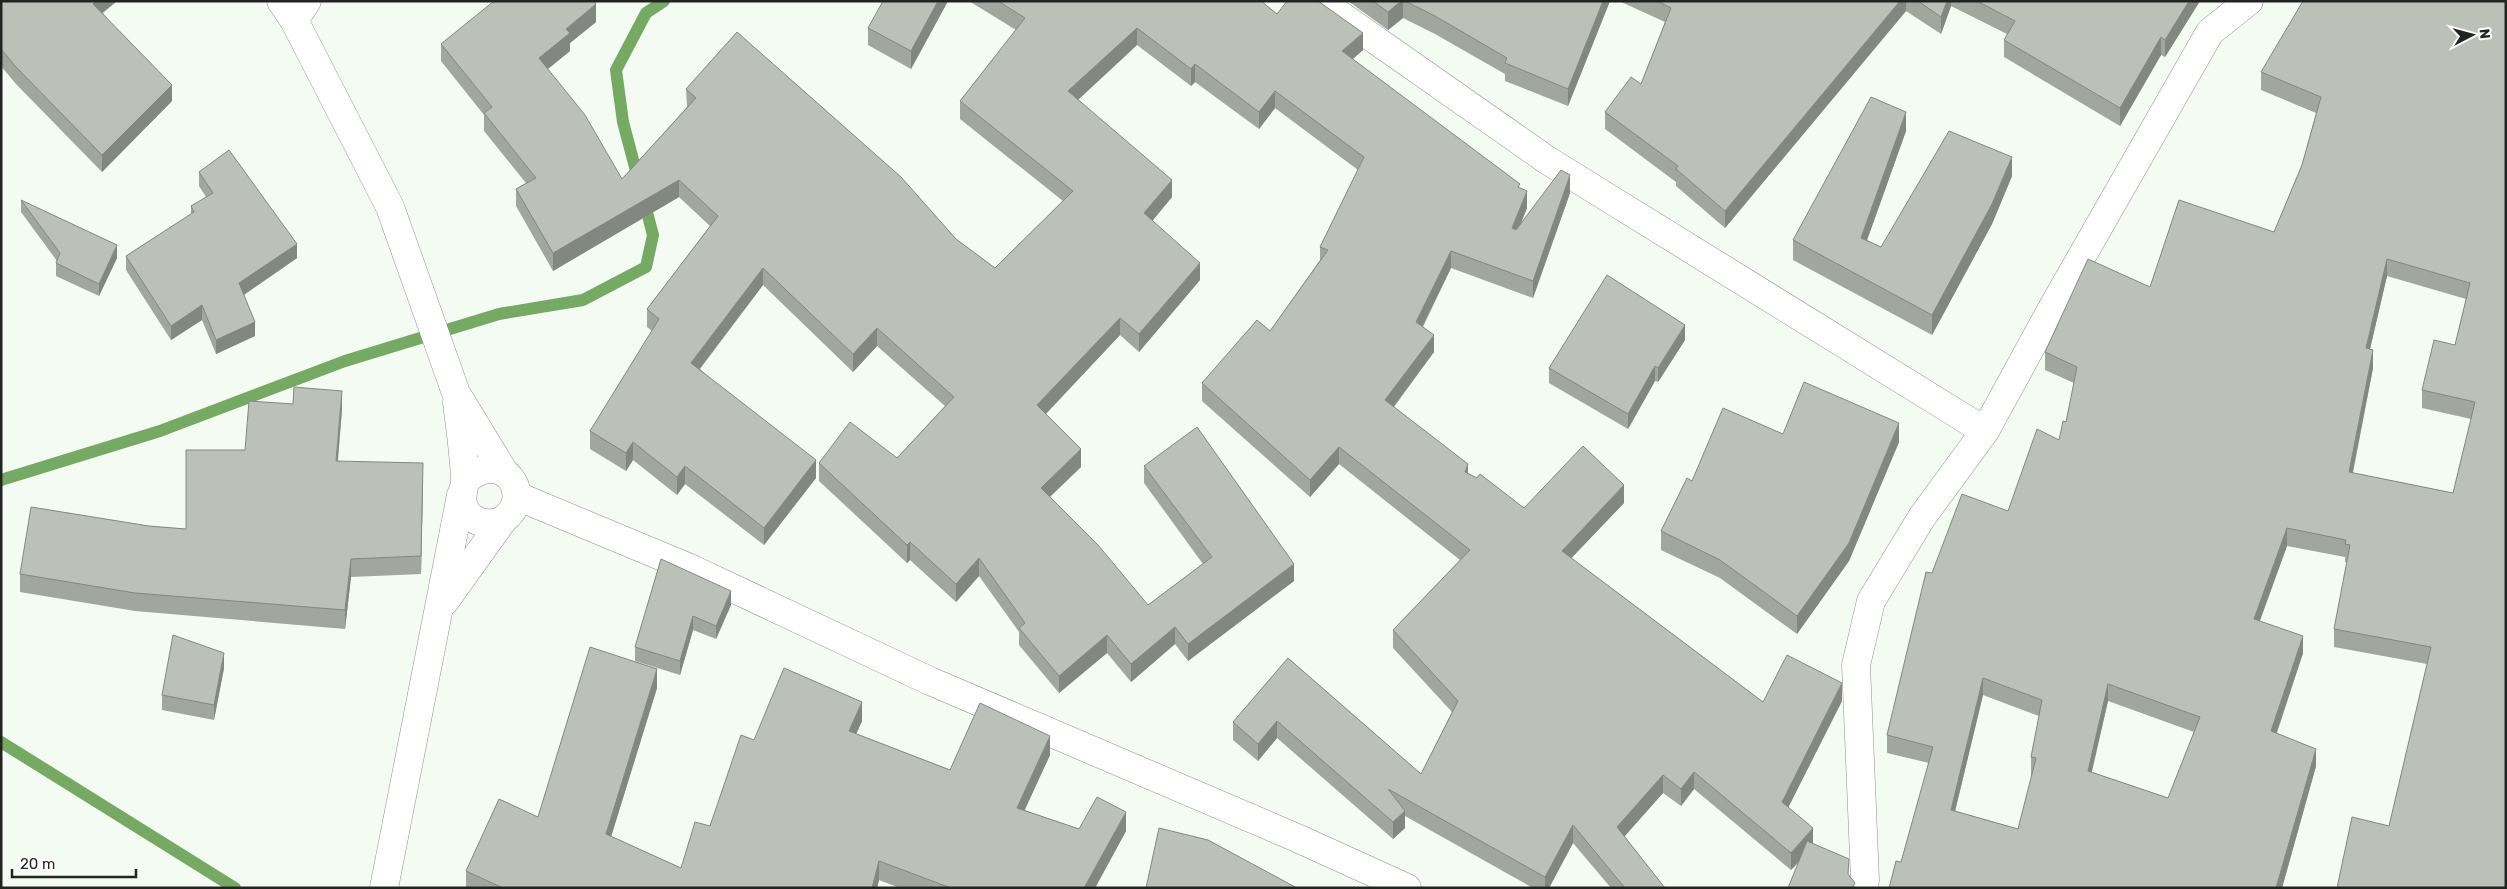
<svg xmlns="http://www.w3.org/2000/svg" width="2507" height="889" viewBox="0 0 2507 889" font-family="Rubik,sans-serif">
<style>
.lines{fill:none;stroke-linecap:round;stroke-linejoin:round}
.stream{stroke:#76a963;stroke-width:12}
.street-casing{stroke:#8b9189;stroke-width:29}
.primary-casing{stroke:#8b9189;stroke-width:29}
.street{stroke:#fff;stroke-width:28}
.primary{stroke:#fff;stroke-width:28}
.wall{fill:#a1a69f;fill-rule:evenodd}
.shaded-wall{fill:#838782}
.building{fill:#bbc1b9;stroke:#838782;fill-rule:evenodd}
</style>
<rect width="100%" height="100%" fill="#f4fbf2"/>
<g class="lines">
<g class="stream">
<path d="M 1,480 L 160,431 L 345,361 L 499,314 L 583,300 L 646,267 L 653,235 L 623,122 L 616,70 L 646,13 L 664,1"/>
<path d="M 1,742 L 235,888"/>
</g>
<g class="street-casing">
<g id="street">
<path d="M 1320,1 L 1547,160 L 1985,431"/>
<path d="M 294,20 L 307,1"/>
<path d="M 517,496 L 692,569 L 930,681 L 1297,838 L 1407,888"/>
<path d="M 1863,888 L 1865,880 L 1856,665 L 1871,601 L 1922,517 L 1985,431 L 2054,305 L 2210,32 L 2249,1"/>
</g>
</g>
<g class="primary-casing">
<g id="primary">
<path d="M 281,1 L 294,20 L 390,207 L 456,393 L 504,472"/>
<path d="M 457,402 C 460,428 464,453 465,479 C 465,490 459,497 465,509 C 471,522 491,528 504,519 C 535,496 503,446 465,481"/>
<path d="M 445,601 L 503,520"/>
<path d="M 384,888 L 461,495"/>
</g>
</g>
<use href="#street" class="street"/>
<use href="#primary" class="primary"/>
</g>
<g class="wall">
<path d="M 1,1 L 117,1 L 103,13 L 172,101 L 102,172 L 16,84 L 1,66 Z"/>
<path d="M 948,1 L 911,69 L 868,45 L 868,28 Z"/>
<path d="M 969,1 L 1261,1 L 1277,14 L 1363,50 L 1353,59 L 1520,188 L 1527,208 L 1521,223 L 1570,193 L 1533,298 L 1451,268 L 1423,327 L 1434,352 L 1394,407 L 1468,473 L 1524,508 L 1624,503 L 1571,558 L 1763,702 L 1842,701 L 1788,807 L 1813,844 L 1849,876 L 1855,888 L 1798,863 L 1791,870 L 1694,789 L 1681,806 L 1663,793 L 1624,836 L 1665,888 L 1611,888 L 1573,843 L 1549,888 L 1533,888 L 1405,816 L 1405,828 L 1393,839 L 1277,738 L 1258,761 L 1233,740 L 1233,722 L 1288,658 L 1421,774 L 1452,712 L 1393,648 L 1393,630 L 1460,560 L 1339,464 L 1310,497 L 1202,401 L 1202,383 L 1270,331 L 1320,260 L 1320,247 L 1358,170 L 1275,108 L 1259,129 L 1195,82 L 1191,86 L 1137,45 L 1078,100 L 1172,197 L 1152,221 L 1200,280 L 1139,352 L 1120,335 L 1046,414 L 1081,467 L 1050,497 L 1148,605 L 1203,564 L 1144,483 L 1144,466 L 1294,581 L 1188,661 L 1175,644 L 1131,682 L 1107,653 L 1059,693 L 1019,645 L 1019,632 L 979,576 L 956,602 L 910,560 L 907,563 L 819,481 L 819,463 L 897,458 L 945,406 L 877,346 L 853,372 L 763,285 L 700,369 L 816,478 L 764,545 L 685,484 L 677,495 L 633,460 L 626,471 L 590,449 L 590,431 L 652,331 L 647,327 L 647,309 L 710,226 L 679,197 L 553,271 L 516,206 L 516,189 L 526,183 L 484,131 L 484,115 L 441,61 L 441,44 L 596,22 L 570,43 L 570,51 L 548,69 L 622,179 L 687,107 L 686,89 L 956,239 L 995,268 L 1063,201 L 960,119 L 960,101 L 1016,30 Z"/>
<path d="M 1348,1 L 1610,1 L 1568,106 L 1505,81 L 1505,74 L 1435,34 L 1403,18 L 1388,30 Z"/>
<path d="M 1619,1 L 2200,1 L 2165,57 L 2161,55 L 2120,126 L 2004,57 L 2004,40 L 2007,34 L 1951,6 L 1941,34 L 1906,11 L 1725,228 L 1676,186 L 1676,182 L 1605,129 L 1605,112 L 1641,84 L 1665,22 Z"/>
<path d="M 2506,1 L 2506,888 L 2389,826 L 2427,664 L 2334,647 L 2334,629 L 2347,562 L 2345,562 L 2345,557 L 2287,546 L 2260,621 L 2303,653 L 2277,733 L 2316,766 L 2282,888 L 1889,888 L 1901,862 L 1929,763 L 1887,753 L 1887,735 L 1932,573 L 2008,511 L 2059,440 L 2066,422 L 2074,383 L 2045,370 L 2045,352 L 2150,287 L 2274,232 L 2302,165 L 2316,113 L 2261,90 L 2261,72 ZM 2387,276 L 2466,299 L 2455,345 L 2422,390 L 2422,408 L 2471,419 L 2453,493 L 2353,473 L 2373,368 L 2370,349 ZM 1983,695 L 2039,716 L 2031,757 L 2031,775 L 2032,775 L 2018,829 L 1955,811 ZM 2108,701 L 2194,732 L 2168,798 L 2091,772 Z"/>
<path d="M 1906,131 L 1867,240 L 1881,247 L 2012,176 L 1992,224 L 1932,335 L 1793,260 L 1793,240 Z"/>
<path d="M 199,172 L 297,258 L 244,295 L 255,336 L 216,354 L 202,320 L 171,340 L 126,270 L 126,256 L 191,214 L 191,206 L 206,197 L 199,186 Z"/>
<path d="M 21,200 L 117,258 L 99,296 L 56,276 L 56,263 L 57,261 L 21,212 Z"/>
<path d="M 1685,340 L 1658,382 L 1655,381 L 1628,429 L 1549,383 L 1549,368 Z"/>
<path d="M 293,404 L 342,409 L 338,461 L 423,481 L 421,574 L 351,577 L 345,629 L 135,611 L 20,592 L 20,574 L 149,526 L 186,529 L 245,450 Z"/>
<path d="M 1783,434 L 1899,442 L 1849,561 L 1797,634 L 1720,578 L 1661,550 L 1661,531 L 1692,481 Z"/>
<path d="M 661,559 L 731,605 L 716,639 L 693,630 L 680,675 L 635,661 L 635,647 Z"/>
<path d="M 224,668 L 214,720 L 162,710 L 162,695 Z"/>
<path d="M 657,688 L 611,837 L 681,868 L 710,826 L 754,740 L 862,721 L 856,734 L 950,770 L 1050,755 L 1024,810 L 1079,829 L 1126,831 L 1095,888 L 900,888 L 879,880 L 877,888 L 466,888 L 466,871 L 538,817 Z"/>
</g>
<g class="shaded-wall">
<path d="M 96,1 L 117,1 L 93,20 L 93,4 Z"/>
<path d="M 938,1 L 948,1 L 911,69 L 911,51 Z"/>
<path d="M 1401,1 L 1403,1 L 1403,18 L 1388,30 L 1388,12 Z"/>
<path d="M 1603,1 L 1610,1 L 1568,106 L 1568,89 Z"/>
<path d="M 1900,1 L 1906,1 L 1906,11 L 1725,228 L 1725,211 Z"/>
<path d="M 1947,1 L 1951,1 L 1951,6 L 1941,34 L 1941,17 Z"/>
<path d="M 2189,1 L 2200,1 L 2165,57 L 2165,40 Z"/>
<path d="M 596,4 L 596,22 L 570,43 L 570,51 L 539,76 L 539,58 L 566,29 Z"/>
<path d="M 1137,28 L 1137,45 L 1068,109 L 1068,91 Z"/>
<path d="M 1363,33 L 1363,50 L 1342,68 L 1342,51 Z"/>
<path d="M 2161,37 L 2161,55 L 2120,126 L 2120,108 Z"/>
<path d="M 1195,64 L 1195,82 L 1191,86 L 1191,69 Z"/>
<path d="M 172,85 L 172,101 L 102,172 L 102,155 Z"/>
<path d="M 1275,91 L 1275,108 L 1259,129 L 1259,112 Z"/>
<path d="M 1906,112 L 1906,131 L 1861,257 L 1861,238 Z"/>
<path d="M 2012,157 L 2012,176 L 1992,224 L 1932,335 L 1932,315 Z"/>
<path d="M 1570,175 L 1570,193 L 1533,298 L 1533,281 Z"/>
<path d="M 679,180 L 679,197 L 553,271 L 553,253 Z"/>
<path d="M 1172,180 L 1172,197 L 1144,231 L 1144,213 Z"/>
<path d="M 1527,191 L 1527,208 L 1512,245 L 1512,228 Z"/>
<path d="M 297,244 L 297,258 L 239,298 L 239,283 Z"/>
<path d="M 117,245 L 117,258 L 99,296 L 99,284 Z"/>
<path d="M 1451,251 L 1451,268 L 1416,339 L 1416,322 Z"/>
<path d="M 2387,259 L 2387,276 L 2366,366 L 2366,348 Z"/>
<path d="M 1200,263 L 1200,280 L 1139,352 L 1139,334 Z"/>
<path d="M 763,268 L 763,285 L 691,380 L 691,363 Z"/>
<path d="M 202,305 L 202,320 L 171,340 L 171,326 Z"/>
<path d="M 1120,318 L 1120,335 L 1037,423 L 1037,405 Z"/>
<path d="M 255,322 L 255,336 L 216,354 L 216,340 Z"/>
<path d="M 1685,325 L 1685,340 L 1658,382 L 1658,368 Z"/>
<path d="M 877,328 L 877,346 L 853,372 L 853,354 Z"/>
<path d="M 1434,335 L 1434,352 L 1385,418 L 1385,400 Z"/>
<path d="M 2373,350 L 2373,368 L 2349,490 L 2349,472 Z"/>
<path d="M 1655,366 L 1655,381 L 1628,429 L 1628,414 Z"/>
<path d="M 342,391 L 342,409 L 336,479 L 336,461 Z"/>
<path d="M 1899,423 L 1899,442 L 1849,561 L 1797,634 L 1797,616 Z"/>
<path d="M 633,442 L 633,460 L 626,471 L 626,453 Z"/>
<path d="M 1339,447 L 1339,464 L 1310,497 L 1310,480 Z"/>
<path d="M 1081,449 L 1081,467 L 1041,505 L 1041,488 Z"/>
<path d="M 816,460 L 816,478 L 764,545 L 764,528 Z"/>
<path d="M 423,463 L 423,481 L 421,574 L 421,556 Z"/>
<path d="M 1468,464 L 1468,482 L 1465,472 Z"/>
<path d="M 685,466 L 685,484 L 677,495 L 677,477 Z"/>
<path d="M 1624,485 L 1624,503 L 1562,568 L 1562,551 Z"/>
<path d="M 2287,528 L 2287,546 L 2254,636 L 2254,619 Z"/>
<path d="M 910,542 L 910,560 L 907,563 L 907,545 Z"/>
<path d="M 979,558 L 979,576 L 956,602 L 956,584 Z"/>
<path d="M 351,559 L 351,577 L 345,629 L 345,610 Z"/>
<path d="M 1294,564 L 1294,581 L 1188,661 L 1188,644 Z"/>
<path d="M 731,591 L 731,605 L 716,639 L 716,626 Z"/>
<path d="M 693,616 L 693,630 L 680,675 L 680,661 Z"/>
<path d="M 1175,627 L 1175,644 L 1131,682 L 1131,664 Z"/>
<path d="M 1107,635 L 1107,653 L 1059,693 L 1059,676 Z"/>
<path d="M 2303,636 L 2303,653 L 2271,749 L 2271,731 Z"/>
<path d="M 224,653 L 224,668 L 214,720 L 214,705 Z"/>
<path d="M 657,669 L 657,688 L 606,853 L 606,834 Z"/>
<path d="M 1983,678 L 1983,695 L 1951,828 L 1951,810 Z"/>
<path d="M 1842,683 L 1842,701 L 1782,820 L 1782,802 Z"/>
<path d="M 2108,684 L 2108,701 L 2088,789 L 2088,771 Z"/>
<path d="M 862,702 L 862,721 L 849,750 L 849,731 Z"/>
<path d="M 1277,721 L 1277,738 L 1258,761 L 1258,744 Z"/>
<path d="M 1050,736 L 1050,755 L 1017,827 L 1017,808 Z"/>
<path d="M 2316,749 L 2316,766 L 2282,888 L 2276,888 Z"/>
<path d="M 1694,772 L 1694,789 L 1681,806 L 1681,789 Z"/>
<path d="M 1663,775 L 1663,793 L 1617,845 L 1617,827 Z"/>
<path d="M 1405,811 L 1405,828 L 1393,839 L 1393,822 Z"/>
<path d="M 1126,812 L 1126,831 L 1095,888 L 1084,888 Z"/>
<path d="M 1573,825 L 1573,843 L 1549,888 L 1545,888 L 1545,877 Z"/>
<path d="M 1813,828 L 1813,846 L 1791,870 L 1791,853 Z"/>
<path d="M 879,861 L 879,880 L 877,888 L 872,888 Z"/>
</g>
<g class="building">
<path d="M 1,1 L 96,1 L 93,4 L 172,85 L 102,155 L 16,67 L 1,49 Z"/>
<path d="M 494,1 L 594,1 L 596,4 L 566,29 L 570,33 L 539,58 L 585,115 L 622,179 L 696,98 L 686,89 L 737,32 L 901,177 L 956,239 L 995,268 L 1073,191 L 960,101 L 1025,18 L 998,1 L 1261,1 L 1277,14 L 1287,1 L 1318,1 L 1363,33 L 1342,51 L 1520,184 L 1518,187 L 1527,191 L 1512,228 L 1516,230 L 1561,170 L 1570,175 L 1533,281 L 1451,251 L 1416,322 L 1434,335 L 1385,400 L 1468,464 L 1465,472 L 1477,478 L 1480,474 L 1524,508 L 1583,446 L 1624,485 L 1562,551 L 1763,702 L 1787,655 L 1842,683 L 1782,802 L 1813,828 L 1791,853 L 1694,772 L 1681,789 L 1663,775 L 1617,827 L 1665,888 L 1625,888 L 1573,825 L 1545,877 L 1388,789 L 1405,811 L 1393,822 L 1277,721 L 1258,744 L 1233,722 L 1288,658 L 1421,774 L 1458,701 L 1393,630 L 1470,550 L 1339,447 L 1310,480 L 1202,383 L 1257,320 L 1270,331 L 1328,250 L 1320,247 L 1364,157 L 1275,91 L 1259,112 L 1195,64 L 1191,69 L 1137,28 L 1068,91 L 1172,180 L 1144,213 L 1200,263 L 1139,334 L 1120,318 L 1037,405 L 1081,449 L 1041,488 L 1098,545 L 1148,605 L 1212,557 L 1144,466 L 1197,427 L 1294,564 L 1188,644 L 1175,627 L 1131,664 L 1107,635 L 1059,676 L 1019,628 L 1025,623 L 979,558 L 956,584 L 910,542 L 907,545 L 819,463 L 850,422 L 897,458 L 954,397 L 877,328 L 853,354 L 763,268 L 691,363 L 816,460 L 764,528 L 685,466 L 677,477 L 633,442 L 626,453 L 590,431 L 659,319 L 647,309 L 718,216 L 679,180 L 553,253 L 516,189 L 536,178 L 484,113 L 492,107 L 441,44 Z"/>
<path d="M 883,1 L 938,1 L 911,51 L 868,28 Z"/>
<path d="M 1373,1 L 1401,1 L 1388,12 Z"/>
<path d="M 1405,1 L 1603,1 L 1568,89 L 1505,63 L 1507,58 L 1435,16 Z"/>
<path d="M 1657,1 L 1900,1 L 1725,211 L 1676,169 L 1678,166 L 1605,112 L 1631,77 L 1641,84 L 1671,8 Z"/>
<path d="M 1918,1 L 1947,1 L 1941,17 Z"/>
<path d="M 1977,1 L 2189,1 L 2165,40 L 2161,37 L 2120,108 L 2004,40 L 2015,21 Z"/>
<path d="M 2303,1 L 2506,1 L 2506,888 L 2337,888 L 2352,817 L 2389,826 L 2431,647 L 2334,629 L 2350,545 L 2345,544 L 2346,540 L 2287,528 L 2254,619 L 2303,636 L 2271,731 L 2316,749 L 2276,888 L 1889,888 L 1896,861 L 1901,862 L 1933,747 L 1887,735 L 1926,572 L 1932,573 L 1962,494 L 2008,511 L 2037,429 L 2059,440 L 2063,421 L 2066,422 L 2077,367 L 2045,352 L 2088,259 L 2150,287 L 2179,200 L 2274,232 L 2302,165 L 2321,97 L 2261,72 ZM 2387,259 L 2470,283 L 2455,345 L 2434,340 L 2422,390 L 2475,402 L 2453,493 L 2349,472 L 2373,350 L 2366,348 ZM 1983,678 L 2042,700 L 2031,757 L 2036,758 L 2018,829 L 1951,810 ZM 2108,684 L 2200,717 L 2168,798 L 2088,771 Z"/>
<path d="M 1871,97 L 1906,112 L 1861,238 L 1881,247 L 1949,131 L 2012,157 L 1992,204 L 1932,315 L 1793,240 Z"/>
<path d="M 229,150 L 297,244 L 239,283 L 255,322 L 216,340 L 202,305 L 171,326 L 126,256 L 194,212 L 191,206 L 213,193 L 199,172 Z"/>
<path d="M 21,200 L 117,245 L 99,284 L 56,263 L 60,253 Z"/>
<path d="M 1607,275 L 1685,325 L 1658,368 L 1655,366 L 1628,414 L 1549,368 Z"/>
<path d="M 1804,382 L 1899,423 L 1849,543 L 1797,616 L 1720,560 L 1661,531 L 1687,478 L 1692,481 L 1723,408 L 1783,434 Z"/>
<path d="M 294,387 L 342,391 L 336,461 L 423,463 L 421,556 L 351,559 L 345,610 L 135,593 L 20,574 L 31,507 L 149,526 L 186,529 L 186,450 L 245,450 L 249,401 L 293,404 Z"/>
<path d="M 661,559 L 731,591 L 716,626 L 693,616 L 680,661 L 635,647 Z"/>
<path d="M 173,635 L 224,653 L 214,705 L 162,695 Z"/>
<path d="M 590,647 L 657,669 L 606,834 L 681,868 L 695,822 L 710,826 L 741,735 L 754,740 L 784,668 L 862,702 L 849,731 L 950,770 L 980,703 L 1050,736 L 1017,808 L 1079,829 L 1097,797 L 1126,812 L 1084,888 L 951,888 L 879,861 L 872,888 L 503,888 L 466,871 L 499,799 L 538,817 Z"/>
<path d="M 1159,828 L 1208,840 L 1297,888 L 1146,888 Z"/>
<path d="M 1807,841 L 1849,859 L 1848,874 L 1855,883 L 1852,888 L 1788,888 Z"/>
</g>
<rect width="2507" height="889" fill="none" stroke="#222421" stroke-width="5"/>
<g transform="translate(2472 35) rotate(84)" stroke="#ffffff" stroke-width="4" paint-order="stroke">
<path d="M0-4L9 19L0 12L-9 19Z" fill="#222421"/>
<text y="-8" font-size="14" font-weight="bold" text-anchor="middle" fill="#222421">N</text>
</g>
<path d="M12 869v8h124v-8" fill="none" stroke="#222421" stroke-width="2.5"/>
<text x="20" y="869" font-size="15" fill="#222421" stroke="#ffffff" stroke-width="4" paint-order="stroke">20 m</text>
</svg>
